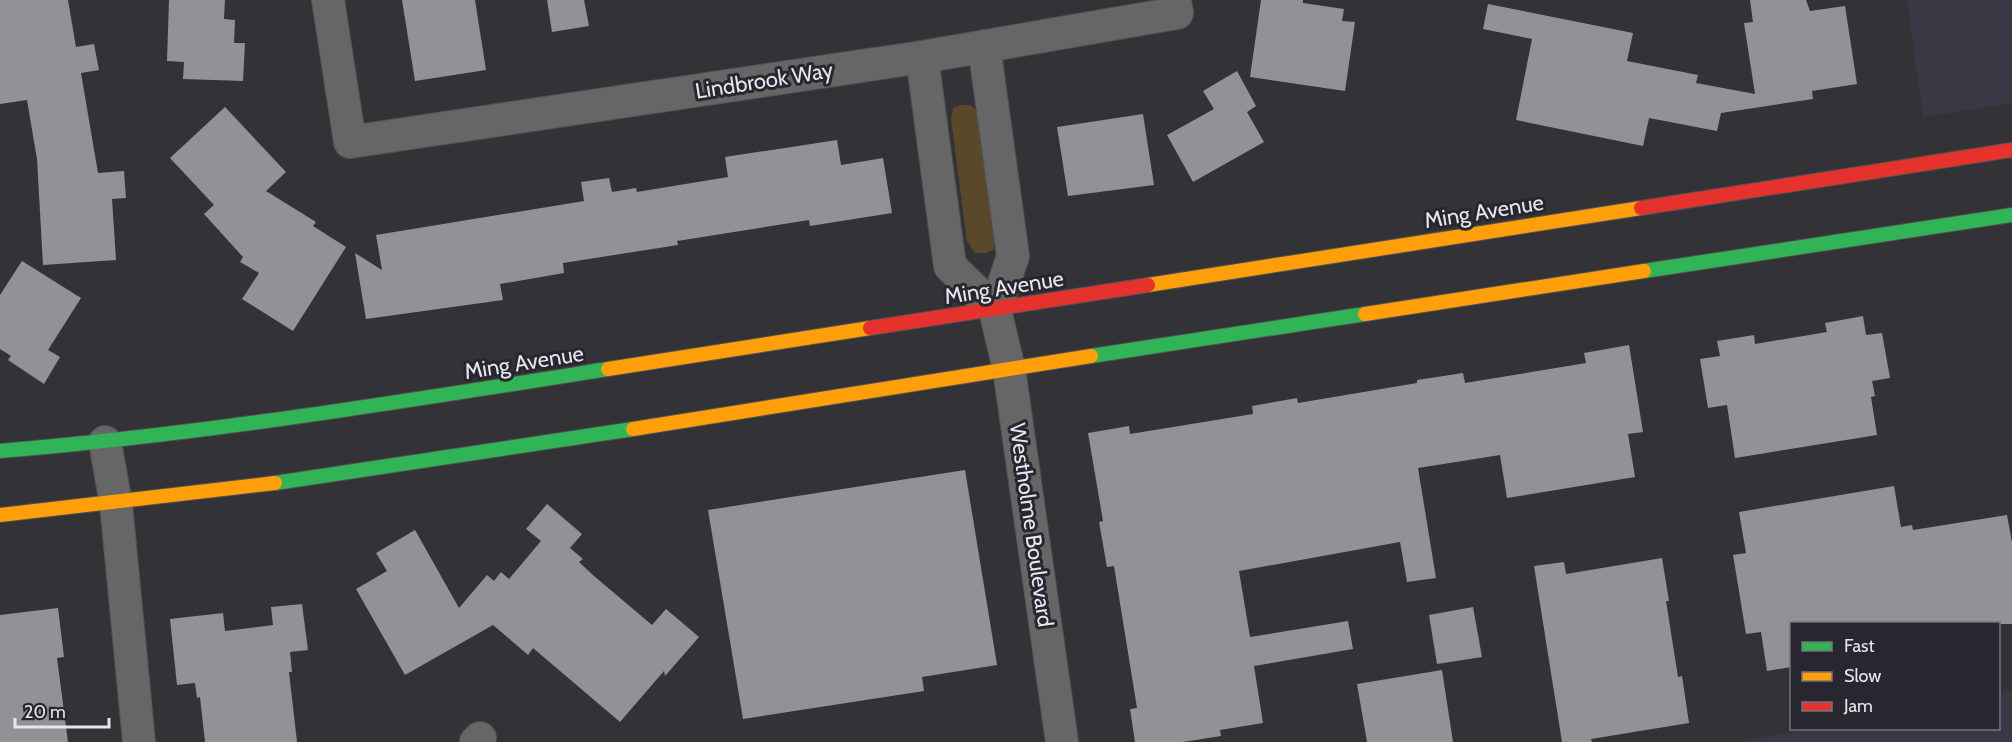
<svg xmlns="http://www.w3.org/2000/svg" width="2012" height="742" viewBox="0 0 2012 742" font-family="Cabin,sans-serif">
<style>
.built{fill:#3a3845}
.green{fill:#594929}
.building{fill:#929296}
.lines{fill:none;stroke-linecap:round;stroke-linejoin:round}
.street-casing{stroke:#515053;stroke-width:34}
.fast-casing{stroke:#515053;stroke-width:16}
.slow-casing{stroke:#515053;stroke-width:16}
.jam-casing{stroke:#515053;stroke-width:16}
.street{stroke:#676666;stroke-width:32}
.fast{stroke:#30b455;stroke-width:14}
.slow{stroke:#ff9f0a;stroke-width:14}
.jam{stroke:#e5322d;stroke-width:14}
.labels{text-anchor:middle;stroke-width:6;stroke-linejoin:round;paint-order:stroke}
.street-label{font-size:22px;fill:#e7e6ec;stroke:#28272f}
</style>
<rect width="100%" height="100%" fill="#333337"/>
<g class="built">
<path d="M 1907,0 L 2012,0 L 2012,103 L 1923,117 Z"/>
<path d="M 2012,691 L 2012,742 L 1738,742 L 1810,729 L 1998,728 L 1999,694 Z"/>
</g>
<path class="green" d="M 961,105 L 970,105 L 977,111 C 985,156 998,203 994,249 L 986,253 L 975,253 L 967,241 L 951,119 L 953,108 Z"/>
<g class="building">
<path d="M 0,0 L 68,0 L 76,47 L 94,44 L 99,70 L 81,73 L 98,173 L 124,171 L 126,198 L 112,199 L 116,260 L 43,265 L 37,159 L 27,100 L 0,104 Z"/>
<path d="M 169,0 L 225,0 L 224,19 L 235,20 L 234,43 L 245,43 L 243,81 L 183,79 L 184,62 L 167,61 Z"/>
<path d="M 402,0 L 475,0 L 486,70 L 415,81 Z"/>
<path d="M 547,0 L 584,0 L 589,26 L 552,32 Z"/>
<path d="M 1261,0 L 1303,0 L 1303,3 L 1344,9 L 1342,21 L 1355,22 L 1345,91 L 1250,77 Z"/>
<path d="M 1750,0 L 1806,0 L 1810,11 L 1845,6 L 1857,84 L 1812,91 L 1813,99 L 1721,113 L 1717,131 L 1649,118 L 1643,146 L 1516,120 L 1532,39 L 1483,29 L 1488,4 L 1633,33 L 1627,61 L 1698,75 L 1696,83 L 1755,94 L 1744,23 L 1753,22 Z"/>
<path d="M 1237,71 L 1256,106 L 1247,112 L 1264,142 L 1193,182 L 1167,135 L 1214,109 L 1203,91 Z"/>
<path d="M 225,107 L 286,172 L 266,191 L 316,222 L 313,226 L 346,247 L 293,331 L 242,299 L 259,273 L 240,262 L 243,257 L 204,214 L 214,205 L 170,158 Z"/>
<path d="M 1143,114 L 1154,185 L 1068,196 L 1057,127 Z"/>
<path d="M 837,140 L 841,165 L 883,158 L 892,213 L 810,226 L 809,220 L 677,241 L 678,245 L 563,263 L 564,273 L 500,284 L 503,300 L 366,319 L 355,253 L 382,270 L 376,235 L 584,201 L 581,182 L 609,178 L 612,192 L 636,188 L 637,192 L 728,177 L 725,157 Z"/>
<path d="M 22,261 L 81,298 L 48,350 L 60,357 L 44,384 L 8,360 L 11,356 L 0,349 L 0,295 Z"/>
<path d="M 1863,316 L 1866,335 L 1882,333 L 1890,378 L 1872,381 L 1875,396 L 1871,397 L 1877,435 L 1735,458 L 1727,405 L 1708,408 L 1700,359 L 1720,356 L 1717,341 L 1754,335 L 1755,344 L 1827,332 L 1825,323 Z"/>
<path d="M 1629,345 L 1643,432 L 1628,434 L 1635,477 L 1507,498 L 1500,455 L 1418,468 L 1436,578 L 1407,582 L 1400,542 L 1239,571 L 1250,637 L 1348,621 L 1353,649 L 1254,666 L 1263,723 L 1220,730 L 1221,736 L 1183,742 L 1135,742 L 1130,709 L 1137,708 L 1114,566 L 1107,567 L 1099,522 L 1103,521 L 1088,433 L 1129,426 L 1130,434 L 1253,414 L 1252,406 L 1297,398 L 1298,403 L 1417,383 L 1417,380 L 1463,373 L 1465,383 L 1586,363 L 1584,353 Z"/>
<path d="M 965,470 L 997,665 L 922,677 L 924,691 L 743,719 L 708,510 Z"/>
<path d="M 1894,486 L 1901,527 L 1912,525 L 1913,530 L 2007,515 L 2012,542 L 2012,624 L 1791,624 L 1791,667 L 1767,671 L 1761,632 L 1746,634 L 1733,555 L 1746,553 L 1739,512 Z"/>
<path d="M 547,504 L 582,534 L 570,548 L 583,559 L 579,562 L 594,576 L 652,625 L 666,609 L 699,637 L 665,676 L 664,671 L 620,722 L 533,648 L 528,655 L 493,625 L 405,675 L 356,589 L 387,571 L 376,553 L 415,530 L 459,608 L 487,575 L 494,581 L 501,572 L 509,579 L 541,541 L 526,529 Z"/>
<path d="M 1662,558 L 1669,601 L 1666,601 L 1678,677 L 1682,676 L 1689,723 L 1591,739 L 1592,742 L 1562,742 L 1534,566 L 1564,562 L 1566,574 Z"/>
<path d="M 302,604 L 308,650 L 290,652 L 292,672 L 289,672 L 297,742 L 205,742 L 200,697 L 197,698 L 195,683 L 177,685 L 170,619 L 223,613 L 225,631 L 273,625 L 271,607 Z"/>
<path d="M 1473,607 L 1482,657 L 1437,664 L 1429,615 Z"/>
<path d="M 58,608 L 64,657 L 57,658 L 68,742 L 0,742 L 0,615 Z"/>
<path d="M 1442,670 L 1453,742 L 1367,742 L 1357,684 Z"/>
</g>
<g class="lines">
<g class="street-casing">
<g id="street">
<path d="M 328,0 L 350,142 L 922,57 L 1177,13 L 1175,0"/>
<path d="M 984,46 L 1013,256 L 995,310"/>
<path d="M 922,57 L 950,266 L 995,310 L 1009,369 L 1062,742"/>
<path d="M 105,442 L 116,504 L 139,742"/>
<path d="M 476,742 L 480,738"/>
</g>
</g>
<g class="fast-casing">
<g id="fast">
<path d="M 1644,271 L 2012,215"/>
<path d="M 1091,356 L 1365,314"/>
<path d="M 0,451 C 204,434 406,401 608,369"/>
<path d="M 275,483 L 633,429"/>
</g>
</g>
<g class="slow-casing">
<g id="slow">
<path d="M 1148,285 L 1641,208"/>
<path d="M 1365,314 L 1644,271"/>
<path d="M 608,369 L 870,328"/>
<path d="M 633,429 L 1091,356"/>
<path d="M 0,515 L 275,483"/>
</g>
</g>
<g class="jam-casing">
<g id="jam">
<path d="M 1641,208 L 2012,150"/>
<path d="M 870,328 L 1148,285"/>
</g>
</g>
<use href="#street" class="street"/>
<use href="#fast" class="fast"/>
<use href="#slow" class="slow"/>
<use href="#jam" class="jam"/>
</g>
<g class="labels">
<g class="street-label">
<text transform="translate(764 80) rotate(-9)" y="8">Lindbrook Way</text>
<text transform="translate(1484 211) rotate(-9)" y="8">Ming Avenue</text>
<text transform="translate(1004 287) rotate(-9)" y="8">Ming Avenue</text>
<text transform="translate(524 362) rotate(-9)" y="8">Ming Avenue</text>
<text transform="translate(1032 525) rotate(82)" y="8">Westholme Boulevard</text>
</g>
</g>
<rect x="1790" y="622" width="210" height="108" fill="#28272f" stroke="#74737b" stroke-width="1.5"/>
<rect x="1802" y="642" width="30" height="9" fill="#30b455" stroke="#74737b" stroke-width="1.5"/>
<text x="1844" y="652" font-size="18" fill="#e7e6ec">Fast</text>
<rect x="1802" y="672" width="30" height="9" fill="#ff9f0a" stroke="#74737b" stroke-width="1.5"/>
<text x="1844" y="682" font-size="18" fill="#e7e6ec">Slow</text>
<rect x="1802" y="702" width="30" height="9" fill="#e5322d" stroke="#74737b" stroke-width="1.5"/>
<text x="1844" y="712" font-size="18" fill="#e7e6ec">Jam</text>
<path d="M15 718v9h94v-9" fill="none" stroke="#e7e6ec" stroke-width="3"/>
<text x="24" y="718" font-size="18" fill="#e7e6ec" stroke="#28272f" stroke-width="4.5" paint-order="stroke">20 m</text>
</svg>
